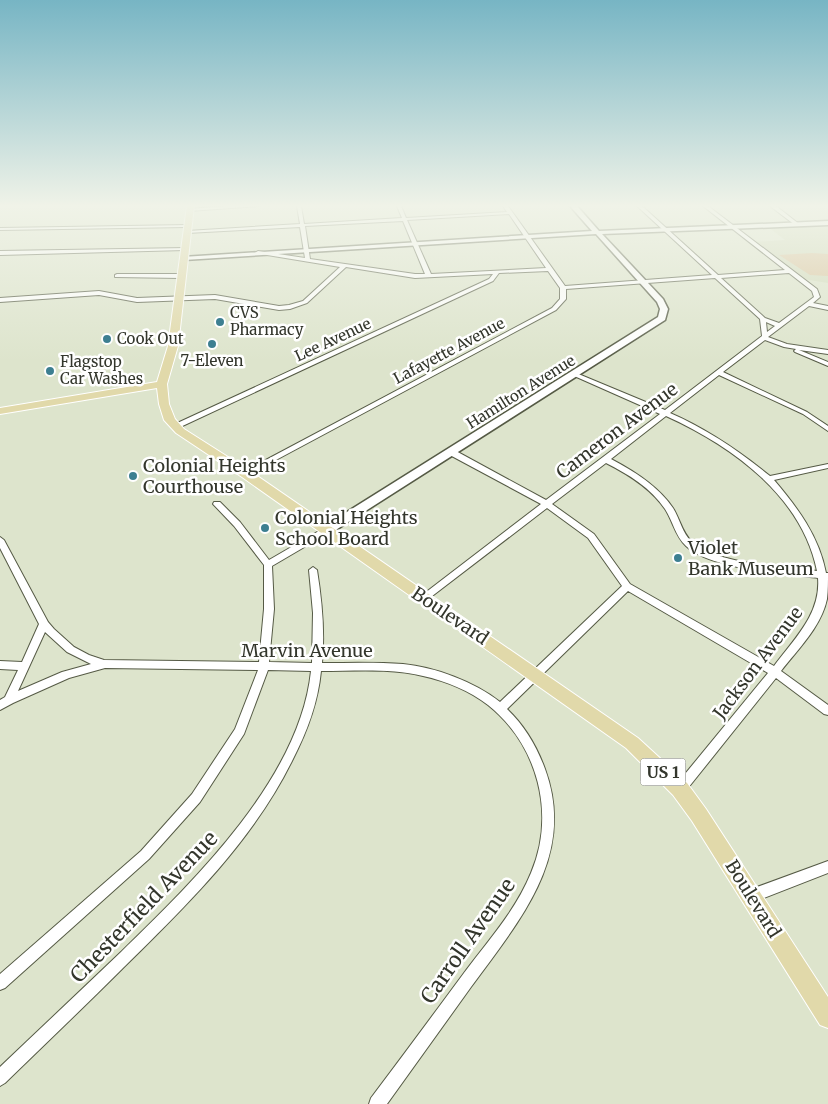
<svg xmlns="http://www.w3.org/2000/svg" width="828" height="1104" viewBox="0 0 828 1104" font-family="Merriweather,serif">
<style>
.built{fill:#d2dabb}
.green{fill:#dac29b}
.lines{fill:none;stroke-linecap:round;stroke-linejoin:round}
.minor-casing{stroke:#555a45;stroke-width:2}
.tertiary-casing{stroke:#555a45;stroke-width:3}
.primary-casing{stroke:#fff;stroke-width:2}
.minor{fill:#fff;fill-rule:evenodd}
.tertiary{fill:#fff;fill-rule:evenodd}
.primary{fill:#e1d9aa;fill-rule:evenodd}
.poi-dot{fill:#3d7f91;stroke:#fff;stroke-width:2}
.labels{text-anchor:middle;stroke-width:5;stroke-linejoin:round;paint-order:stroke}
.far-poi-label{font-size:15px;fill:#33362c;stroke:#fff;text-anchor:start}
.far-street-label{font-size:15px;fill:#33362c;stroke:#fff}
.shield{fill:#fff;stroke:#70726b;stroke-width:1}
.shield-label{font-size:16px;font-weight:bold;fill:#33362c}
.street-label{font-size:18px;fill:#33362c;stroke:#fff}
.poi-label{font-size:18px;fill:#33362c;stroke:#fff;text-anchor:start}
.near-street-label{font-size:21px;fill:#33362c;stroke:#fff}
</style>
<rect width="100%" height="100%" fill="#dde4cc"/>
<path class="built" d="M 828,224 L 828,283 L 803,279 L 753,242 L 785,240 L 768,227 Z"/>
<path class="green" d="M 812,253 L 828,254 L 828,276 L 810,275 L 779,255 Z"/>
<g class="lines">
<g class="minor-casing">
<g id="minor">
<path d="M 226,206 L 258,206 L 189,211 L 187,210 L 189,209 Z"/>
<path d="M 297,206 L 301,206 L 304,224 L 402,218 L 397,206 L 401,206 L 406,218 L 507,212 L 503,206 L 508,206 L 565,286 L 712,275 L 637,206 L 642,206 L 718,275 L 785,270 L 703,206 L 708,206 L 817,289 L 820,297 L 813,303 L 828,306 L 828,310 L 809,306 L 768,337 L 787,344 L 828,350 L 828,354 L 799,350 L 828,362 L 828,366 L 795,352 L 794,351 L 796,349 L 784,347 L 765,340 L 723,372 L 807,412 L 828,426 L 828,431 L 803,414 L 719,375 L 670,413 C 707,429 739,451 770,476 L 828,464 L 828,468 L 774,480 C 797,507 819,536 826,573 L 828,573 C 828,581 828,590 827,599 C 821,627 798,649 781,671 L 828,705 L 828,715 L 824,714 L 776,678 L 684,793 L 680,794 L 676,793 L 674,789 L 676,785 L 768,673 L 628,591 L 507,709 C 524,725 537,747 545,769 C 577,856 519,921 471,987 C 443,1026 415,1065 387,1104 L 369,1104 L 371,1098 C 402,1057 433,1015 464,973 C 488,941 516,910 531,873 C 556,814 538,745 488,705 C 470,691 446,681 423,676 C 391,668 355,671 321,671 C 318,703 307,732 292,761 C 252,842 186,906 122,969 C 84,1007 44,1045 5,1083 L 0,1086 L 0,1067 C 40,1029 81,990 121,952 C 195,880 300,778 311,671 L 268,670 L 244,734 L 200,802 L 149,859 L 5,988 L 0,990 L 0,974 L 141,851 L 192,794 L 235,729 L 258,670 L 105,668 L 69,678 L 13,703 L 0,710 L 0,700 L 5,697 L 18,670 L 0,669 L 0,661 L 22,662 L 39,624 L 0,548 L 0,537 L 4,540 L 48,622 L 54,629 L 74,647 L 89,655 L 104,660 L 259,662 L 264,609 L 264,565 L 234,526 L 213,504 L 214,502 L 220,502 L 240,522 L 269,560 L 324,528 L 330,528 L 331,530 L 330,532 L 272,566 L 274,609 L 269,662 L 312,663 L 313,613 L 309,570 L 313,567 L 317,570 C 322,601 325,632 322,663 C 349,663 377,662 403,664 C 435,667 475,682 500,702 L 622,586 L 588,538 L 547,508 L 427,600 L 421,600 L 419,598 L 421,596 L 541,504 L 448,454 L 447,452 L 448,450 L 454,450 L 546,500 L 660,414 L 572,375 L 572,373 L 576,373 L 665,410 L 762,336 L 760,319 L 715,278 L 566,289 L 566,299 L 556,310 L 246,476 L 243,476 L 242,474 L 243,472 L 552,308 L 560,299 L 560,288 L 548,271 L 499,273 L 493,281 L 176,429 L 172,427 L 173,425 L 489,279 L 493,274 L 415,278 L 346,267 L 307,303 L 290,309 L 279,310 L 215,299 L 137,302 L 99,295 L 0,302 L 0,298 L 99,291 L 137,298 L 215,295 L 279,306 L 289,305 L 303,301 L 340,267 L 255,253 L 258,251 L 305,258 L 300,227 L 187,233 L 185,232 L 187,231 L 300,224 ZM 509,214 L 546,268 L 431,274 L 407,220 ZM 403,221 L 425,274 L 415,274 L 310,259 L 305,226 ZM 789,273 L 812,291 L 814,297 L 779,323 L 765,318 L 721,278 ZM 766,322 L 775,326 L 767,332 ZM 666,416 C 732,446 802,496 817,571 C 784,567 716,564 692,542 C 682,533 680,519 673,508 C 658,486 634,471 611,459 ZM 606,463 C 628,474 651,488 665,509 C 673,521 675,536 686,546 C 710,569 785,574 818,578 C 821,614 794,639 774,666 L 630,584 L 594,534 L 552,504 ZM 45,632 L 67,652 L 91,664 L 62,672 L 18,691 Z"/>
<path d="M 770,206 L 776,206 L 799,224 L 795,225 Z"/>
<path d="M 189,225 L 189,226 L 187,227 L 0,230 L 0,228 Z"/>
<path d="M 187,248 L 187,249 L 185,250 L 0,255 L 0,251 Z"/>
<path d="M 117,274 L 181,274 L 184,276 L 181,278 L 115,277 L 115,275 Z"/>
<path d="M 828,861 L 828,873 L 751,903 L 746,901 L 744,896 L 746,891 Z"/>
</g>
</g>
<g class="tertiary-casing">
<path id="tertiary" d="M 570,206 L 577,206 L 599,231 L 828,221 L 828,225 L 602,234 L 663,299 L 668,309 L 665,320 L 331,533 L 323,533 L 322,530 L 323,527 L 658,317 L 660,309 L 657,302 L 596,234 L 184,260 L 182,259 L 182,257 L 592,231 Z"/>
</g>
<g class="primary-casing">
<path id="primary" d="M 187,206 L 194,206 L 178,346 L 167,384 L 169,404 L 175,419 L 184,429 L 250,471 L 638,738 L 687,783 L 706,809 L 828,997 L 828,1028 L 820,1025 L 692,821 L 673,795 L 626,748 L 242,477 L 176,433 L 164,420 L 159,404 L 157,388 L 0,414 L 0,408 L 157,382 L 168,346 Z"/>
</g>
<use href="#minor" class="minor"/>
<use href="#tertiary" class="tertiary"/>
<use href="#primary" class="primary"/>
</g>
<linearGradient id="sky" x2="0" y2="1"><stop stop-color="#77b5c4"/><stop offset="0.57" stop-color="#f0f3e8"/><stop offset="1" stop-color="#f0f3e8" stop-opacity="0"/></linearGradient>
<rect width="828" height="361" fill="url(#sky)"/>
<g class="poi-dot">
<circle cx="220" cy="322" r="5"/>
<circle cx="107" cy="339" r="5"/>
<circle cx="212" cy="344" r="5"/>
<circle cx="50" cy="371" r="5"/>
<circle cx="133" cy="476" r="5"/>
<circle cx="265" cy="528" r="5"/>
<circle cx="678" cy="558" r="5"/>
</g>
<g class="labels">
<g class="far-poi-label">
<text x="230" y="318">CVS<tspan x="230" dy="17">Pharmacy</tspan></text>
<text x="117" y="344">Cook Out</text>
<text x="212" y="366" text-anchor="middle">7-Eleven</text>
<text x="60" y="367">Flagstop<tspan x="60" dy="17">Car Washes</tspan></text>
</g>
<g class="far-street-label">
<text transform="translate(333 340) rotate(-25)" y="5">Lee Avenue</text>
<text transform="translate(449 351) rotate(-28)" y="5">Lafayette Avenue</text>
<text transform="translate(521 392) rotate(-32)" y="5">Hamilton Avenue</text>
</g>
<rect class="shield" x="640.5" y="758.5" width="45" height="27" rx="4"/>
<g class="shield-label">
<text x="663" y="778">US 1</text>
</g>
<g class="street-label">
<text transform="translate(617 431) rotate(-37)" y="6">Cameron Avenue</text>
<text transform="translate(450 616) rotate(34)" y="6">Boulevard</text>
<text x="307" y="657">Marvin Avenue</text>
<text transform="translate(758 663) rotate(-53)" y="6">Jackson Avenue</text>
<text transform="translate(753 899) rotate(58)" y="6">Boulevard</text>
</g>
<g class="poi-label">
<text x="143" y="472">Colonial Heights<tspan x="143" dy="21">Courthouse</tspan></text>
<text x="275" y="524">Colonial Heights<tspan x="275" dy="21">School Board</tspan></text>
<text x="688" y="554">Violet<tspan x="688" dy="21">Bank Museum</tspan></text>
</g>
<g class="near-street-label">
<text transform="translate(144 907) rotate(-46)" y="7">Chesterfield Avenue</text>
<text transform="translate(468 941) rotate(-55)" y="7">Carroll Avenue</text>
</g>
</g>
</svg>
